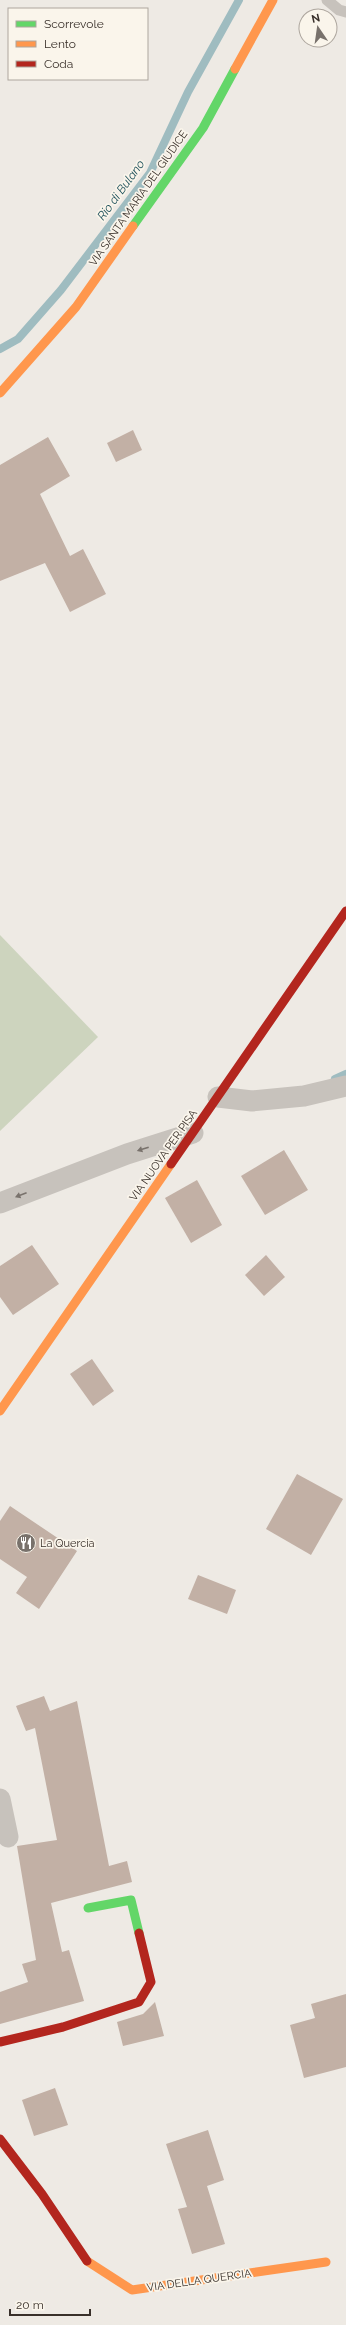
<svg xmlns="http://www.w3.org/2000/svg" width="346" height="2325" viewBox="0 0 346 2325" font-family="Raleway,sans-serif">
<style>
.green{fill:#cdd4be}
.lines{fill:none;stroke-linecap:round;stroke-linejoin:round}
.stream{stroke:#9fbcc0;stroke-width:8}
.building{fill:#c2b0a5}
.lane{stroke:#c7c2bc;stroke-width:11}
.street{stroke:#c7c2bc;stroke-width:21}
.fast{stroke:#63d668;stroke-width:9}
.slow{stroke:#ff974d;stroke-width:9}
.jam{stroke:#b3261e;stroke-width:9}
.oneway{fill:#79726c}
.labels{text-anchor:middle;stroke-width:3.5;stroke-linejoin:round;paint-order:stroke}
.street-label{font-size:11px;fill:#39302a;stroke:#faf5eb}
.poi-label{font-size:11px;fill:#39302a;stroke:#faf5eb;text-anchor:start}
.water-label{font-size:12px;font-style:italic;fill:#1f515b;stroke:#faf5eb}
</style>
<rect width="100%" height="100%" fill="#eeeae4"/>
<path class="green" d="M 0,935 L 98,1037 L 0,1131 Z"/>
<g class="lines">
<g class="stream">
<path d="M 0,349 L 18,339 L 61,290 L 150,173 L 188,92 L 239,0"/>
<path d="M 335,1079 L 346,1074"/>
</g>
</g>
<g class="building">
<path d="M 133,430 L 142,450 L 116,462 L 107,443 Z"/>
<path d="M 48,437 L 70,476 L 40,494 L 70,556 L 83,549 L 106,594 L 70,612 L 45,563 L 0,581 L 0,465 Z"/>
<path d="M 284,1150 L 308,1190 L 265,1215 L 241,1176 Z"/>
<path d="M 197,1180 L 222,1225 L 191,1243 L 165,1198 Z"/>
<path d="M 32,1245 L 59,1284 L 13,1315 L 0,1297 L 0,1266 Z"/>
<path d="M 266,1255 L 285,1277 L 264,1296 L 245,1275 Z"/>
<path d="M 92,1359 L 114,1391 L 93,1406 L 70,1374 Z"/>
<path d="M 297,1474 L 343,1499 L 311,1555 L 266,1529 Z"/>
<path d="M 10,1506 L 77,1551 L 39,1609 L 16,1593 L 27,1577 L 0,1559 L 0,1521 Z"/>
<path d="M 198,1575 L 236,1590 L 227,1614 L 188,1599 Z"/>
<path d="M 44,1696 L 50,1711 L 77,1701 L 109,1866 L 127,1861 L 132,1882 L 51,1903 L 62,1952 L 69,1950 L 84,2001 L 0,2024 L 0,1992 L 28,1982 L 22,1964 L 36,1960 L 17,1846 L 57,1840 L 35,1728 L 26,1731 L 16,1706 Z"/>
<path d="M 346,1994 L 346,2067 L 304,2078 L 290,2025 L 315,2018 L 311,2004 Z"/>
<path d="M 155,2002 L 164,2036 L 123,2046 L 117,2022 L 143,2014 Z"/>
<path d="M 55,2088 L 68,2125 L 34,2136 L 22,2100 Z"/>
<path d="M 208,2130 L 224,2180 L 207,2186 L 225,2244 L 192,2254 L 178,2209 L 187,2207 L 166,2144 Z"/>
</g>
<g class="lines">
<path class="lane" d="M 327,0 L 339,10 L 346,12"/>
<g class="street">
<path d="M 218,1097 L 252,1101 L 304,1096 L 346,1086"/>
<path d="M 0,1203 L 127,1154 L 193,1133"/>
<path d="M 0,1799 L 8,1837"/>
</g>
<g class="fast">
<path d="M 133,226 L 203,128 L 235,69"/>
<path d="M 88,1908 L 131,1900 L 139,1933"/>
</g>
<g class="slow">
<path d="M 235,69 L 273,0"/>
<path d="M 0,393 L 76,307 L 133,226"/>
<path d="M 0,1411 L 171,1164"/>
<path d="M 87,2261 L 132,2290 L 326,2262"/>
</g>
<g class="jam">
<path d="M 171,1164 L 346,911"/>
<path d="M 0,2042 L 63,2027 L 139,2002 L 151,1982 L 139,1933"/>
<path d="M 0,2139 L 42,2194 L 87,2261"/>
</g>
</g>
<defs><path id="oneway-solid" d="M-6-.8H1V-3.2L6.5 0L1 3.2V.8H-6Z"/></defs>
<g class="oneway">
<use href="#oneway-solid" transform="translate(143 1149) rotate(162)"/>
<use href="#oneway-solid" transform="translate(21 1195) rotate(159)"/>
</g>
<defs>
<g id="restaurant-disc" transform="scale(1)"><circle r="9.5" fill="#78716b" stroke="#faf5eb"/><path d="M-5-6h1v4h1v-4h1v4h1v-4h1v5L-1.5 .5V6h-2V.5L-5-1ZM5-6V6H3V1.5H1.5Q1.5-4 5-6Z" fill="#fff"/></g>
</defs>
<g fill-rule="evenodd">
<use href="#restaurant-disc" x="26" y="1543"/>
</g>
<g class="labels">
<g class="street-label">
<text transform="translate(138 198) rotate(-55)" y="4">VIA SANTA MARIA DEL GIUDICE</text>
<text transform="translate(163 1155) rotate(-55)" y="4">VIA NUOVA PER PISA</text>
<text transform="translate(199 2280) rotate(-8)" y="4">VIA DELLA QUERCIA</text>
</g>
<g class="poi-label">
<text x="40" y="1547">La Quercia</text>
</g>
<g class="water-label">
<text transform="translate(121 190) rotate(-54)" y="4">Rio di Bulano</text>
</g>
</g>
<rect x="8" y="8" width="140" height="72" fill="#faf5eb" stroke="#ada69e"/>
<rect x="16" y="21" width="20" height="6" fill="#63d668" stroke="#ada69e"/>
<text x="44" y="28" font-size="12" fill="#39302a">Scorrevole</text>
<rect x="16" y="41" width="20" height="6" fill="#ff974d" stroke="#ada69e"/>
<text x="44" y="48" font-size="12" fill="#39302a">Lento</text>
<rect x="16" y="61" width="20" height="6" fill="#b3261e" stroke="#ada69e"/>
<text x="44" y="68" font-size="12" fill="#39302a">Coda</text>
<g transform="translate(318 28) rotate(347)"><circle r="19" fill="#faf5eb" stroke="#ada69e"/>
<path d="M0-3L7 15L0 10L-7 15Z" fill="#78716b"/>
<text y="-6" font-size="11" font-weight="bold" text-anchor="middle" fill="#39302a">N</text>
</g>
<path d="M10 2309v6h80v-6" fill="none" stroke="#39302a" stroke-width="2"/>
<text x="16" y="2309" font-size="12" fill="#39302a" stroke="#faf5eb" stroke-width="3" paint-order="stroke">20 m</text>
</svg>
